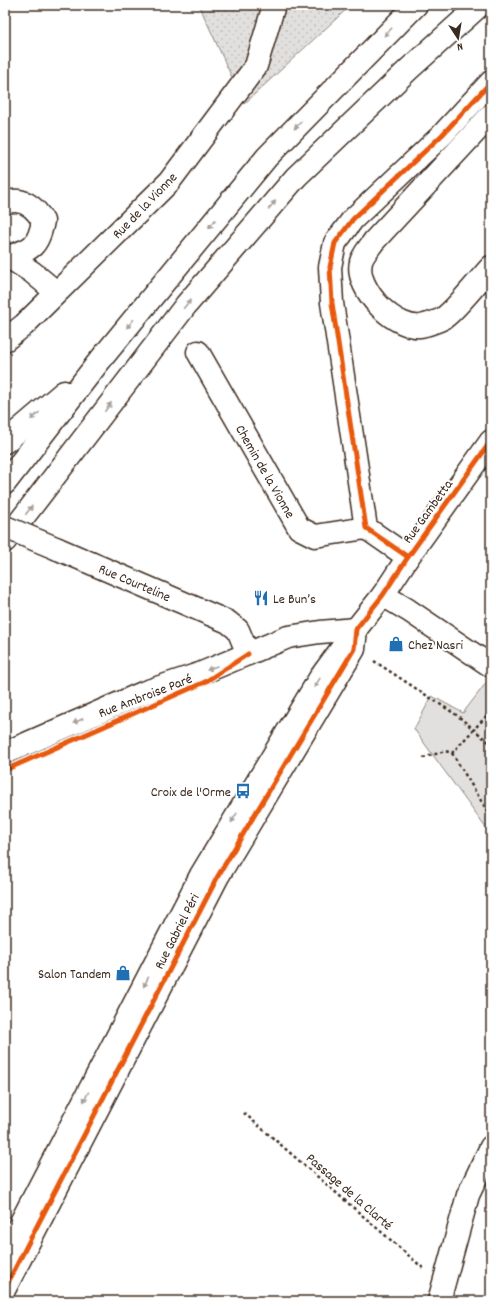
<svg xmlns="http://www.w3.org/2000/svg" width="496" height="1306" viewBox="0 0 496 1306" font-family="Dekko,sans-serif">
<style>
.grass{fill:url(#grass-dots);stroke:#8e857e}
.park{fill:#e2e0de;stroke:#8e857e}
.lines{fill:none;stroke-linecap:round;stroke-linejoin:round}
.minor-casing{stroke:#3b2a1e;stroke-width:25}
.major-casing{stroke:#3b2a1e;stroke-width:25}
.highway-casing{stroke:#3b2a1e;stroke-width:25}
.path{stroke:#3b2a1e;stroke-width:2.5;stroke-dasharray:3 3;stroke-linecap:butt}
.minor{stroke:#fff;stroke-width:22}
.major{stroke:#fff;stroke-width:22}
.highway{stroke:#fff;stroke-width:22}
.major-bridge-casing{stroke:#3b2a1e;stroke-width:25;stroke-linecap:butt}
.major-bridge{stroke:#fff;stroke-width:22}
.cycleway-casing{stroke:#fff;stroke-width:8}
.cycleway{stroke:#e8590c;stroke-width:5}
.oneway{fill:#a79f9a}
.labels{text-anchor:middle;stroke-width:4;stroke-linejoin:round;paint-order:stroke}
.street-label{font-size:14px;fill:#3b2a1e;stroke:#fff}
.poi-label{font-size:14px;fill:#3b2a1e;stroke:#fff;text-anchor:start}
</style>
<defs>
<pattern id="grass-dots" width="8" height="8" patternUnits="userSpaceOnUse"><rect width="8" height="8" fill="#e2e0de"/><path d="M2 2h.1M6 6h.1" fill="none" stroke="#c3c0be" stroke-width="1.8" stroke-linecap="round"/></pattern>
</defs>
<rect width="100%" height="100%" fill="#fff"/>
<filter id="ink" filterUnits="userSpaceOnUse"><feTurbulence type="fractalNoise" baseFrequency=".025" numOctaves="2"/><feDisplacementMap in="SourceGraphic" scale="8" xChannelSelector="R" yChannelSelector="G"/><feConvolveMatrix kernelMatrix="1 2 1 2 8 2 1 2 1" color-interpolation-filters="sRGB"/></filter>
<g filter="url(#ink)">
<path class="grass" d="M 199,5 L 351,5 L 244,104 Z"/>
<path class="park" d="M 486,683 L 491,687 L 491,835 L 414,729 L 432,696 L 463,713 Z"/>
<g class="lines">
<g class="minor-casing">
<g id="minor">
<path d="M 491,115 L 374,241 C 370,247 362,256 361,262 C 354,289 398,334 425,325 C 431,323 440,321 445,317 C 459,306 478,281 491,267"/>
<path d="M 5,203 C 22,196 35,207 43,221 C 38,247 32,249 8,257"/>
<path d="M 5,255 L 32,272 L 56,292"/>
<path d="M 5,340 L 24,325 L 169,182 L 256,66 L 274,5"/>
<path d="M 198,352 L 299,528 L 315,536 L 366,528"/>
<path d="M 408,557 L 366,528 L 332,303 L 330,267 L 335,243 L 353,219 L 442,135 L 491,82"/>
<path d="M 383,595 L 408,610 L 491,666"/>
<path d="M 5,1253 L 201,875 L 320,678 L 356,629"/>
<path d="M 439,1301 L 468,1195 L 491,1147"/>
</g>
</g>
<g class="major-casing">
<g id="major">
<path d="M 58,549 L 228,622 L 238,630 L 248,654"/>
<path d="M 5,753 L 145,692 L 202,673 L 288,637 L 320,632 L 356,629"/>
<path d="M 5,1288 L 218,876 L 354,649 L 356,629 L 383,595 L 408,557 L 491,441"/>
</g>
</g>
<g class="highway-casing">
<g id="highway">
<path d="M 5,442 L 64,392"/>
<path d="M 5,483 L 97,364 L 267,157 L 416,5"/>
<path d="M 5,541 L 186,305 L 296,177 L 409,69 L 480,5"/>
</g>
</g>
<g class="path">
<path d="M 374,661 L 458,716 L 491,744"/>
<path d="M 452,753 L 491,817"/>
<path d="M 423,758 L 445,751 L 452,753 L 491,711"/>
<path d="M 244,1113 L 423,1268"/>
</g>
<use href="#minor" class="minor"/>
<use href="#major" class="major"/>
<use href="#highway" class="highway"/>
<g class="major-bridge-casing">
<path id="major-bridge" d="M 5,527 L 58,549"/>
</g>
<use href="#major-bridge" class="major-bridge"/>
<g class="cycleway-casing">
<g id="cycleway">
<path d="M 408,557 L 366,528 L 332,303 L 330,267 L 335,243 L 353,219 L 442,135 L 491,82"/>
<path d="M 5,770 L 205,682 L 248,654"/>
<path d="M 5,1288 L 218,876 L 354,649 L 356,629 L 383,595 L 408,557 L 491,441"/>
</g>
</g>
<use href="#cycleway" class="cycleway"/>
</g>
<defs><path id="oneway-solid" d="M-6-.8H1V-3.2L6.5 0L1 3.2V.8H-6Z"/></defs>
<g class="oneway">
<use href="#oneway-solid" transform="translate(388 32) rotate(134)"/>
<use href="#oneway-solid" transform="translate(298 125) rotate(134)"/>
<use href="#oneway-solid" transform="translate(272 205) rotate(-49)"/>
<use href="#oneway-solid" transform="translate(212 224) rotate(129)"/>
<use href="#oneway-solid" transform="translate(187 304) rotate(-51)"/>
<use href="#oneway-solid" transform="translate(130 324) rotate(129)"/>
<use href="#oneway-solid" transform="translate(108 407) rotate(-53)"/>
<use href="#oneway-solid" transform="translate(35 416) rotate(140)"/>
<use href="#oneway-solid" transform="translate(29 510) rotate(-53)"/>
<use href="#oneway-solid" transform="translate(212 668) rotate(158)"/>
<use href="#oneway-solid" transform="translate(317 683) rotate(122)"/>
<use href="#oneway-solid" transform="translate(78 721) rotate(156)"/>
<use href="#oneway-solid" transform="translate(234 818) rotate(121)"/>
<use href="#oneway-solid" transform="translate(146 982) rotate(117)"/>
<use href="#oneway-solid" transform="translate(86 1097) rotate(117)"/>
</g>
</g>
<defs>
<g id="restaurant-bare" transform="scale(1.2)"><path d="M-5-6h1v4h1v-4h1v4h1v-4h1v5L-1.5 .5V6h-2V.5L-5-1ZM5-6V6H3V1.5H1.5Q1.5-4 5-6Z" fill="#1f6fb2" stroke="#fff" stroke-width="2.5" paint-order="stroke"/></g>
<g id="shop-bare" transform="scale(1.2)"><path d="M-5-2.5h2.3a2.7 3.5 0 0 1 5.4 0H5L5.5 6h-11ZM-1.5-2.5h3a1.5 2.3 0 0 0-3 0Z" fill="#1f6fb2" stroke="#fff" stroke-width="2.5" paint-order="stroke"/></g>
<g id="bus-bare" transform="scale(1.2)"><path d="M-5-6H5V4H4V6H2V4H-2V6H-4V4H-5ZM-3.5-4V0h7V-4ZM-3.5 1.2v1.5H-2V1.2ZM2 1.2v1.5H3.5V1.2Z" fill="#1f6fb2" stroke="#fff" stroke-width="2.5" paint-order="stroke"/></g>
</defs>
<g fill-rule="evenodd">
<use href="#restaurant-bare" x="261" y="598"/>
<use href="#shop-bare" x="396" y="644"/>
<use href="#bus-bare" x="243" y="791"/>
<use href="#shop-bare" x="123" y="973"/>
</g>
<g class="labels">
<g class="street-label">
<text transform="translate(144 205) rotate(-46)" y="5">Rue de la Vionne</text>
<text transform="translate(266 471) rotate(60)" y="5">Chemin de la Vionne</text>
<text transform="translate(427 511) rotate(-54)" y="5">Rue Gambetta</text>
<text transform="translate(135 582) rotate(23)" y="5">Rue Courteline</text>
<text transform="translate(145 695) rotate(-21)" y="5">Rue Ambroise Paré</text>
<text transform="translate(176 931) rotate(-63)" y="5">Rue Gabriel Péri</text>
<text transform="translate(350 1191) rotate(41)" y="5">Passage de la Clarté</text>
</g>
<g class="poi-label">
<text x="273" y="603">Le Bun’s</text>
<text x="408" y="649">Chez Nasri</text>
<text x="231" y="796" text-anchor="end">Croix de l'Orme</text>
<text x="111" y="978" text-anchor="end">Salon Tandem</text>
</g>
</g>
<rect width="496" height="1306" fill="none" stroke="#fff" stroke-width="20"/>
<rect x="10" y="10" width="476" height="1286" fill="none" stroke="#3b2a1e" stroke-width="1.5" filter="url(#ink)"/>
<g transform="translate(458 38) rotate(168)" stroke="#ffffff" stroke-width="3" paint-order="stroke">
<path d="M0-3L7 15L0 10L-7 15Z" fill="#3b2a1e"/>
<text y="-6" font-size="11" font-weight="bold" text-anchor="middle" fill="#3b2a1e">N</text>
</g>
</svg>
